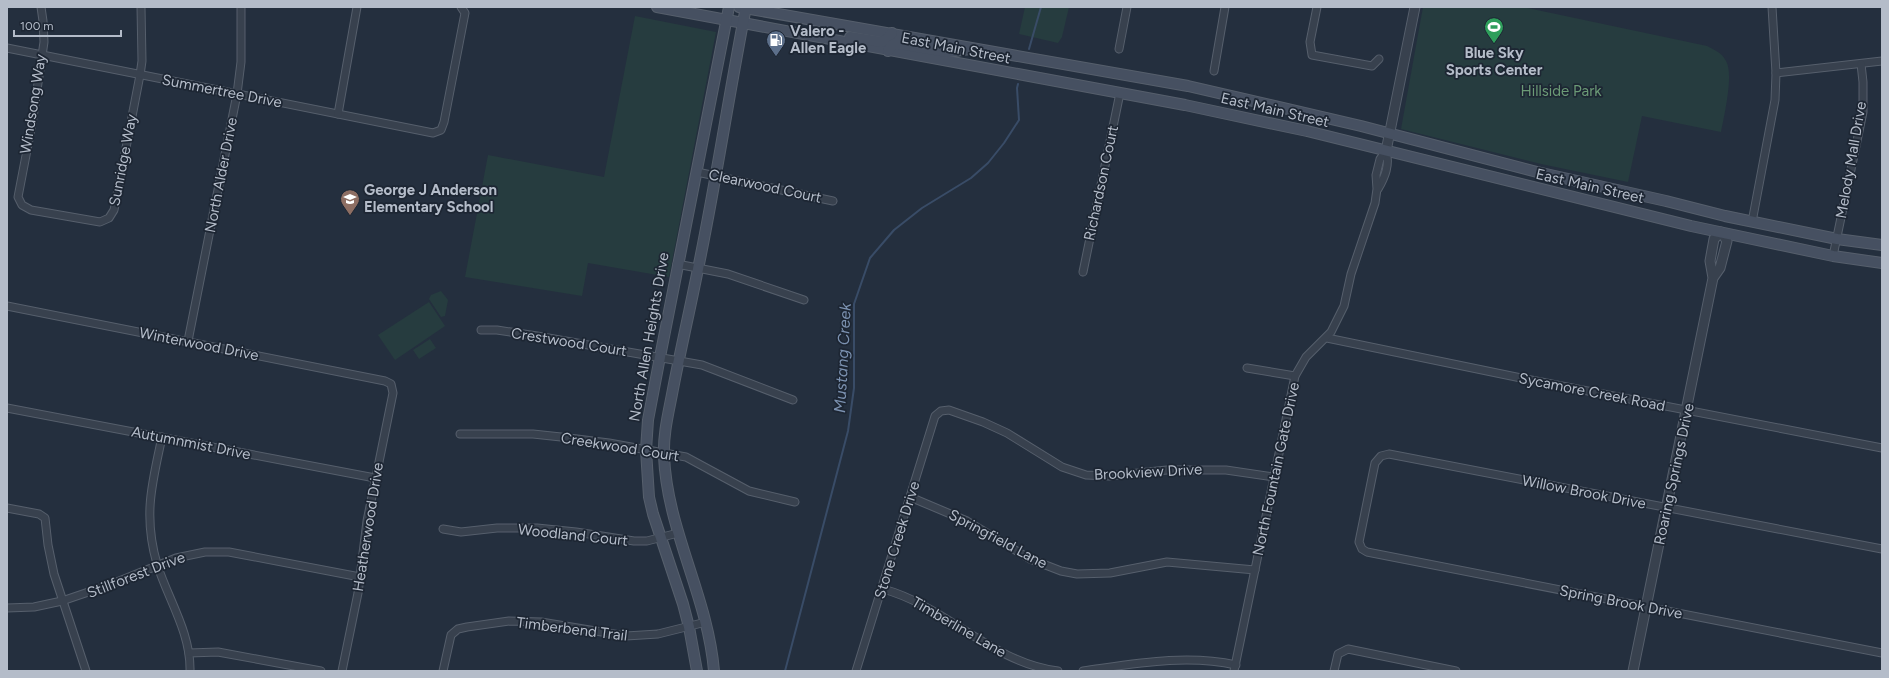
<svg xmlns="http://www.w3.org/2000/svg" width="1889" height="678" viewBox="0 0 1889 678" font-family="Figtree,sans-serif">
<style>
.green{fill:#263c3f}
.lines{fill:none;stroke-linecap:round;stroke-linejoin:round}
.stream{stroke:#394c67;stroke-width:2}
.minor-casing{stroke:#565f6c;stroke-width:9}
.tertiary-casing{stroke:#565f6c;stroke-width:11}
.secondary-casing{stroke:#565f6c;stroke-width:12}
.minor{stroke:#38414e;stroke-width:7}
.tertiary{stroke:#38414e;stroke-width:9}
.secondary{stroke:#465061;stroke-width:10}
.labels{text-anchor:middle;stroke-width:3.5;stroke-linejoin:round;paint-order:stroke}
.poi-label{font-size:15px;font-weight:bold;fill:#b4bcc9;stroke:#1d2633;text-anchor:start}
.street-label{font-size:15px;fill:#b4bcc9;stroke:#1d2633}
.park-label{font-size:15px;fill:#6b9a76;stroke:#1d2633}
.water-label{font-size:16px;font-style:italic;fill:#7c92b1;stroke:#1d2633}
</style>
<rect width="100%" height="100%" fill="#242f3e"/>
<g class="green">
<path d="M 1025,7 L 1069,7 L 1062,37 L 1058,43 L 1019,34 Z"/>
<path d="M 1423,7 L 1523,7 L 1707,46 C 1715,50 1722,53 1726,61 C 1734,74 1724,117 1721,132 L 1642,116 L 1628,182 L 1541,164 L 1401,129 Z"/>
<path d="M 635,16 L 716,32 L 669,277 L 588,263 L 582,296 L 465,277 L 488,155 L 604,177 Z"/>
<path d="M 441,291 L 448,300 L 445,316 L 441,317 L 429,299 L 431,295 Z"/>
<path d="M 429,302 L 445,326 L 395,360 L 378,335 Z"/>
<path d="M 430,339 L 436,348 L 419,359 L 413,350 Z"/>
</g>
<g class="lines">
<g class="stream">
<path d="M 1029,49 L 1041,7"/>
<path d="M 785,671 L 848,431 L 854,388 L 854,304 L 870,258 L 894,230 L 922,208 L 971,178 L 988,163 L 1004,143 L 1019,120 L 1017,88 L 1018,84"/>
</g>
<g class="minor-casing">
<g id="minor">
<path d="M 41,7 L 43,21 L 44,42 L 32,124 L 18,197 L 22,205 L 31,210 L 100,222 L 109,218 L 114,210 L 140,75 L 142,61 L 141,7"/>
<path d="M 1317,7 L 1310,42 L 1312,55 L 1372,66 L 1379,59"/>
<path d="M 7,48 L 433,133 L 441,130 L 444,122 L 465,13 L 461,7"/>
<path d="M 1119,49 L 1127,7"/>
<path d="M 1214,71 L 1225,7"/>
<path d="M 1776,73 L 1882,61"/>
<path d="M 338,114 L 357,7"/>
<path d="M 697,172 L 833,201"/>
<path d="M 1378,189 C 1385,177 1390,165 1386,151"/>
<path d="M 1752,222 L 1775,100 L 1776,73 L 1772,7"/>
<path d="M 1833,256 L 1863,112 L 1863,82 L 1861,64"/>
<path d="M 677,264 L 728,274 L 804,300"/>
<path d="M 1083,272 L 1120,93"/>
<path d="M 7,306 L 385,381 L 391,384 L 393,393 L 367,521 L 358,593 L 342,671"/>
<path d="M 481,330 L 497,330 L 537,336 L 702,365 L 793,400"/>
<path d="M 1327,338 L 1521,378 L 1882,448"/>
<path d="M 188,341 L 237,94 L 241,62 L 241,7"/>
<path d="M 1247,368 L 1295,376"/>
<path d="M 7,408 L 375,478"/>
<path d="M 460,434 L 533,434 L 561,437 L 609,443 L 686,457 L 749,491 L 795,502"/>
<path d="M 162,437 C 152,484 143,515 157,564 C 168,599 191,633 190,671"/>
<path d="M 910,497 L 967,521 L 1030,559 L 1061,571 L 1077,574 L 1110,573 L 1167,562 L 1255,570"/>
<path d="M 7,508 L 39,514 L 45,518 L 48,545 L 54,574 L 86,671"/>
<path d="M 443,529 L 461,532 L 497,528 L 537,528 L 576,532 L 634,541 L 647,541 L 678,533"/>
<path d="M 1882,549 L 1389,454 L 1381,456 L 1375,463 L 1359,542 L 1362,549 L 1367,552 L 1882,653"/>
<path d="M 883,589 C 946,606 992,663 1058,671"/>
<path d="M 7,608 L 34,607 L 62,601 L 112,584 L 176,558 L 205,552 L 229,552 L 360,577"/>
<path d="M 189,653 L 218,652 L 321,671"/>
<path d="M 443,671 L 451,635 L 458,629 L 467,627 L 509,621 L 541,622 L 626,636 L 658,634 L 706,622"/>
<path d="M 856,671 L 935,416 L 941,411 L 949,410 L 983,422 L 1007,433 L 1062,467 L 1086,475 L 1109,476 L 1167,470 L 1226,470 L 1274,477"/>
<path d="M 1083,671 C 1134,664 1185,654 1236,665"/>
<path d="M 1234,671 L 1295,376 L 1306,357 L 1331,332 L 1344,306 L 1351,274 L 1375,203 L 1377,189 L 1376,175 L 1380,159 L 1386,151"/>
<path d="M 1334,671 L 1338,654 L 1348,649 L 1456,671"/>
</g>
</g>
<g class="tertiary-casing">
<g id="tertiary">
<path d="M 1386,151 L 1415,7"/>
<path d="M 1633,671 L 1713,278 L 1710,261 L 1714,239 L 1721,232 L 1727,241 L 1720,268 L 1713,278"/>
</g>
</g>
<g class="secondary-casing">
<g id="secondary">
<path d="M 657,7 L 1185,105 L 1307,131 L 1691,226 L 1833,256 L 1882,263"/>
<path d="M 739,7 L 1188,86 L 1361,126 L 1537,172 L 1666,201 L 1725,216 L 1837,239 L 1882,245"/>
<path d="M 850,37 L 881,42 L 886,40 L 892,33"/>
<path d="M 888,51 L 893,44 L 899,44 L 947,52 L 970,49"/>
<path d="M 697,671 L 689,627 L 683,604 L 653,514 L 649,497 L 646,450 L 648,420 L 660,357 L 729,7"/>
<path d="M 714,671 C 708,597 667,530 664,456 C 663,433 669,411 673,389 C 681,348 690,309 698,269 C 716,182 729,94 746,7"/>
</g>
</g>
<use href="#minor" class="minor"/>
<use href="#tertiary" class="tertiary"/>
<use href="#secondary" class="secondary"/>
</g>
<defs>
<g id="stadium-pin" transform="scale(1)"><path d="M0 17L-7.5 6A9.5 9.5 0 1 1 7.5 6Z" fill="#2e9e5b" stroke="#1d2633"/><path d="M0-5a6.5 5 0 1 0 0 10a6.5 5 0 1 0 0-10ZM-3.5-1.8h7v3.6h-7Z" fill="#fff"/></g>
<g id="fuel-pin" transform="scale(1)"><path d="M0 17L-7.5 6A9.5 9.5 0 1 1 7.5 6Z" fill="#5c6f8a" stroke="#1d2633"/><path d="M-5.5-6h7V0h2V4h1.3V-2.5L3-4.5l.8-.8L6-3V5H2.5V1h-1V6h-7ZM-4.2-4.7v3.2H.2V-4.7Z" fill="#fff"/></g>
<g id="school-pin" transform="scale(1)"><path d="M0 17L-7.5 6A9.5 9.5 0 1 1 7.5 6Z" fill="#8d6e63" stroke="#1d2633"/><path d="M0-5L7-2L0 1L-7-2ZM-4 1L0 2.5L4 1V4Q0 6-4 4Z" fill="#fff"/></g>
</defs>
<g fill-rule="evenodd">
<use href="#stadium-pin" x="1494" y="27"/>
<use href="#fuel-pin" x="776" y="40"/>
<use href="#school-pin" x="350" y="199"/>
</g>
<g class="labels">
<g class="poi-label">
<text x="790" y="36">Valero -<tspan x="790" dy="17">Allen Eagle</tspan></text>
<text x="1494" y="58" text-anchor="middle">Blue Sky<tspan x="1494" dy="17">Sports Center</tspan></text>
<text x="364" y="195">George J Anderson<tspan x="364" dy="17">Elementary School</tspan></text>
</g>
<g class="street-label">
<text transform="translate(956 48) rotate(11)" y="5">East Main Street</text>
<text transform="translate(222 91) rotate(11)" y="5">Summertree Drive</text>
<text transform="translate(33 104) rotate(-81)" y="5">Windsong Way</text>
<text transform="translate(1275 110) rotate(13)" y="5">East Main Street</text>
<text transform="translate(123 160) rotate(-79)" y="5">Sunridge Way</text>
<text transform="translate(1851 160) rotate(-80)" y="5">Melody Mall Drive</text>
<text transform="translate(221 175) rotate(-79)" y="5">North Alder Drive</text>
<text transform="translate(1101 183) rotate(-78)" y="5">Richardson Court</text>
<text transform="translate(765 186) rotate(12)" y="5">Clearwood Court</text>
<text transform="translate(1590 186) rotate(13)" y="5">East Main Street</text>
<text transform="translate(649 337) rotate(-80)" y="5">North Allen Heights Drive</text>
<text transform="translate(569 342) rotate(9)" y="5">Crestwood Court</text>
<text transform="translate(199 344) rotate(11)" y="5">Winterwood Drive</text>
<text transform="translate(1592 392) rotate(11)" y="5">Sycamore Creek Road</text>
<text transform="translate(191 443) rotate(11)" y="5">Autumnmist Drive</text>
<text transform="translate(620 447) rotate(9)" y="5">Creekwood Court</text>
<text transform="translate(1276 469) rotate(-78)" y="5">North Fountain Gate Drive</text>
<text transform="translate(1148 472) rotate(-3)" y="5">Brookview Drive</text>
<text transform="translate(1674 474) rotate(-78)" y="5">Roaring Springs Drive</text>
<text transform="translate(1584 492) rotate(11)" y="5">Willow Brook Drive</text>
<text transform="translate(368 527) rotate(-81)" y="5">Heatherwood Drive</text>
<text transform="translate(573 535) rotate(6)" y="5">Woodland Court</text>
<text transform="translate(998 539) rotate(28)" y="5">Springfield Lane</text>
<text transform="translate(897 540) rotate(-73)" y="5">Stone Creek Drive</text>
<text transform="translate(136 575) rotate(-21)" y="5">Stillforest Drive</text>
<text transform="translate(1621 602) rotate(11)" y="5">Spring Brook Drive</text>
<text transform="translate(959 627) rotate(30)" y="5">Timberline Lane</text>
<text transform="translate(572 629) rotate(7)" y="5">Timberbend Trail</text>
</g>
<g class="park-label">
<text x="1561" y="96">Hillside Park</text>
</g>
<g class="water-label">
<text transform="translate(842 358) rotate(-87)" y="6">Mustang Creek</text>
</g>
</g>
<rect width="1889" height="678" fill="none" stroke="#b4bcc9" stroke-width="16"/>
<path d="M14 30v6h107v-6" fill="none" stroke="#b4bcc9" stroke-width="2"/>
<text x="20" y="30" font-size="12" fill="#b4bcc9" stroke="#1d2633" stroke-width="3" paint-order="stroke">100 m</text>
</svg>
